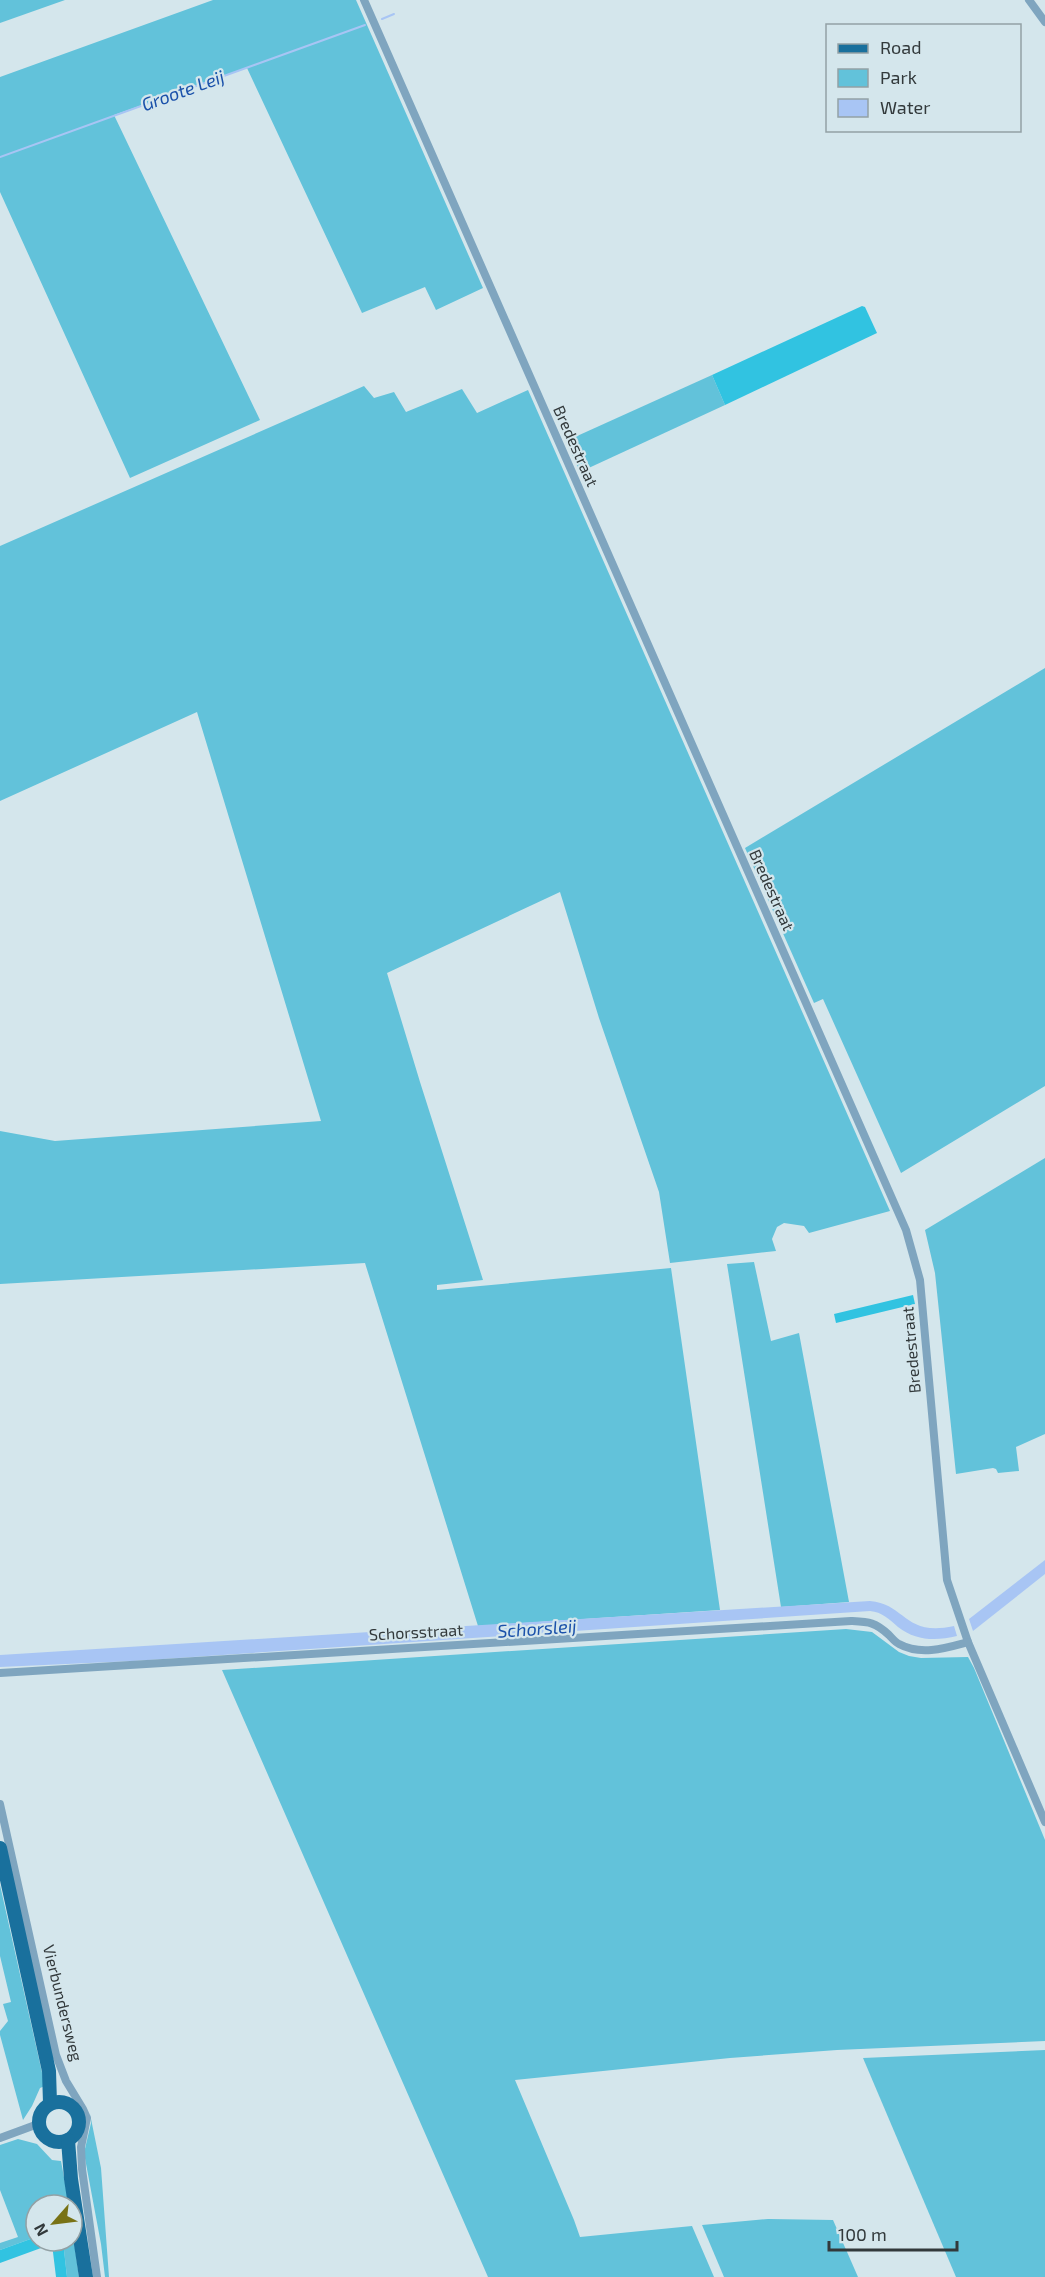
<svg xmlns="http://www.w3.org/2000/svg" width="1045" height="2277" viewBox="0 0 1045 2277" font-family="'Exo 2',sans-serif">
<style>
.green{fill:#62c2da}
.forest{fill:#31c3e1}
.water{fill:#a8c5f4}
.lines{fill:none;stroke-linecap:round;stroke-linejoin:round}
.stream{stroke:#a8c5f4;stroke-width:2}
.minor{stroke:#7fa5bf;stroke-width:8}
.primary{stroke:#19709d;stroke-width:14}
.labels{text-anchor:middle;stroke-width:4.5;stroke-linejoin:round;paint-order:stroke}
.street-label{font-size:16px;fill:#32393b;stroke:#d4e6ec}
.water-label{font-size:18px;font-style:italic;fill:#1a51aa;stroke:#d4e6ec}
</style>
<rect width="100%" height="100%" fill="#d4e6ec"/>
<g class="green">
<path d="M 0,0 L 65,0 L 0,23 Z"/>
<path d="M 213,0 L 356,0 L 483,288 L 436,310 L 425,287 L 362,313 L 247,68 L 114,115 L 260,420 L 130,478 L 0,192 L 0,77 Z"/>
<path d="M 712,375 L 725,405 L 580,472 L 566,441 Z"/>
<path d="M 364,386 L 374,398 L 394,392 L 406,412 L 462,389 L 477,413 L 528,390 L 890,1211 L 809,1233 L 804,1226 L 784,1223 L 777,1227 L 772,1239 L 776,1251 L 670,1263 L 659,1192 L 599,1018 L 560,892 L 387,973 L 420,1082 L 483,1280 L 437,1285 L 437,1290 L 671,1268 L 720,1610 L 478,1626 L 365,1263 L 0,1284 L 0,1131 L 55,1141 L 321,1121 L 197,712 L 0,801 L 0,546 Z"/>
<path d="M 1045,668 L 1045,1086 L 901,1173 L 823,999 L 814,1003 L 745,848 Z"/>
<path d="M 1045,1158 L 1045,1434 L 1016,1447 L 1019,1471 L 998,1473 L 996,1469 L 993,1468 L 956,1474 L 935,1273 L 925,1230 Z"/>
<path d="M 754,1262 L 771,1341 L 799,1333 L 849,1602 L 781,1607 L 727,1264 Z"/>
<path d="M 846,1629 L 872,1632 L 899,1652 L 909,1656 L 921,1658 L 968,1657 L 974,1668 L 1045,1840 L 1045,2041 L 837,2050 L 730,2058 L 515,2080 L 574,2220 L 580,2237 L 692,2226 L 714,2277 L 488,2277 L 222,1670 Z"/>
<path d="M 0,1885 L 45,2086 L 40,2088 L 32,2106 L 23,2120 L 0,2035 L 0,2031 L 8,2021 L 3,2004 L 11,2002 L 0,1956 Z"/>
<path d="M 1045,2050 L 1045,2277 L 956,2277 L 863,2058 Z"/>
<path d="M 90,2114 L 101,2168 L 109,2277 L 105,2277 L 101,2244 L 84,2153 L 91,2123 Z"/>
<path d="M 18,2139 L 37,2144 L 52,2160 L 61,2161 L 69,2205 L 36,2205 L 36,2237 L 0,2250 L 0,2243 L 18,2237 L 0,2190 L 0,2145 Z"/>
<path d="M 768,2219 L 833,2220 L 858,2277 L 724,2277 L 702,2225 Z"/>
<path d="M 72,2227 L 79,2277 L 67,2277 L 63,2241 L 72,2241 Z"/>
</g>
<g class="forest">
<path d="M 862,306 L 865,307 L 877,333 L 725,405 L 712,375 Z"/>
<path d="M 913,1295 L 915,1304 L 836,1323 L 834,1314 Z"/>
<path d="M 36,2237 L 36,2241 L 63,2241 L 67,2277 L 56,2277 L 52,2244 L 0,2263 L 0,2250 Z"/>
</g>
<g class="water">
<path d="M 1045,1560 L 1045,1574 L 973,1631 L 969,1619 Z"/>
<path d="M 870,1601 C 906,1604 904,1637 954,1626 L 957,1636 C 936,1641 916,1641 898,1627 C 889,1619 882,1612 870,1611 L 133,1661 L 0,1667 L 0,1655 Z"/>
</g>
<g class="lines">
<g class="stream">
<path d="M 382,19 L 394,14"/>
<path d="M 0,157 L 365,25"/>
</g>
<g class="minor">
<path d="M 364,0 L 906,1230 L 920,1280 L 947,1580 L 968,1642 L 1045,1822"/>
<path d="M 1029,0 L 1045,22"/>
<path d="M 0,1673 L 851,1621 C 869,1622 875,1622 889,1635 C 892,1638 895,1642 899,1644 C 921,1656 946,1648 968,1642"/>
<path d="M 0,1804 L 56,2055 L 66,2081 L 83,2109 L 87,2118 L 81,2147 L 82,2169 L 97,2277"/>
<path d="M 0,2138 L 38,2124"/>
</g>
<g class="primary">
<path d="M 0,1848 L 49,2071 L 50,2103"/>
<circle cx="59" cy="2122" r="20"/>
<path d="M 68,2140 L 71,2179 L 86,2277"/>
</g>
</g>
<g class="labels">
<g class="street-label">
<text transform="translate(576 446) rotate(66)" y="6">Bredestraat</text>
<text transform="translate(772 890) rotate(66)" y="6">Bredestraat</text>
<text transform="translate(911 1350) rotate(-95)" y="6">Bredestraat</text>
<text transform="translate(416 1632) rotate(-3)" y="6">Schorsstraat</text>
<text transform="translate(63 2003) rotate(76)" y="6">Vierbundersweg</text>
</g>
<g class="water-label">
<text transform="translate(183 91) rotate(-20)" y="6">Groote Leij</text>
<text transform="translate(537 1629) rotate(-4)" y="6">Schorsleij</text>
</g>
</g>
<rect x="826" y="24" width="195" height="108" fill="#d4e6ec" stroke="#93a1a5" stroke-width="1.5"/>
<rect x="838" y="44" width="30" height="9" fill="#19709d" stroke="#93a1a5" stroke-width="1.5"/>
<text x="880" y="54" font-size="18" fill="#32393b">Road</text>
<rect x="838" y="69" width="30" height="18" fill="#62c2da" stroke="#93a1a5" stroke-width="1.5"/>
<text x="880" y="84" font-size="18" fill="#32393b">Park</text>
<rect x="838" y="99" width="30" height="18" fill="#a8c5f4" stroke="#93a1a5" stroke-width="1.5"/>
<text x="880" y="114" font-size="18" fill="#32393b">Water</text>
<g transform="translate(54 2223) rotate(242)"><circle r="28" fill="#d4e6ec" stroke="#93a1a5" stroke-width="1.5"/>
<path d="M0-4.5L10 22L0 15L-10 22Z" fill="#787215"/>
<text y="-9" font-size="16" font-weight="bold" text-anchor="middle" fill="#32393b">N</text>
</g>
<path d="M829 2241v9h128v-9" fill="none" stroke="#32393b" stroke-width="3"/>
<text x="838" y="2241" font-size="18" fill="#32393b" stroke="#d4e6ec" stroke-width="4.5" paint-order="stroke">100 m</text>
</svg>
